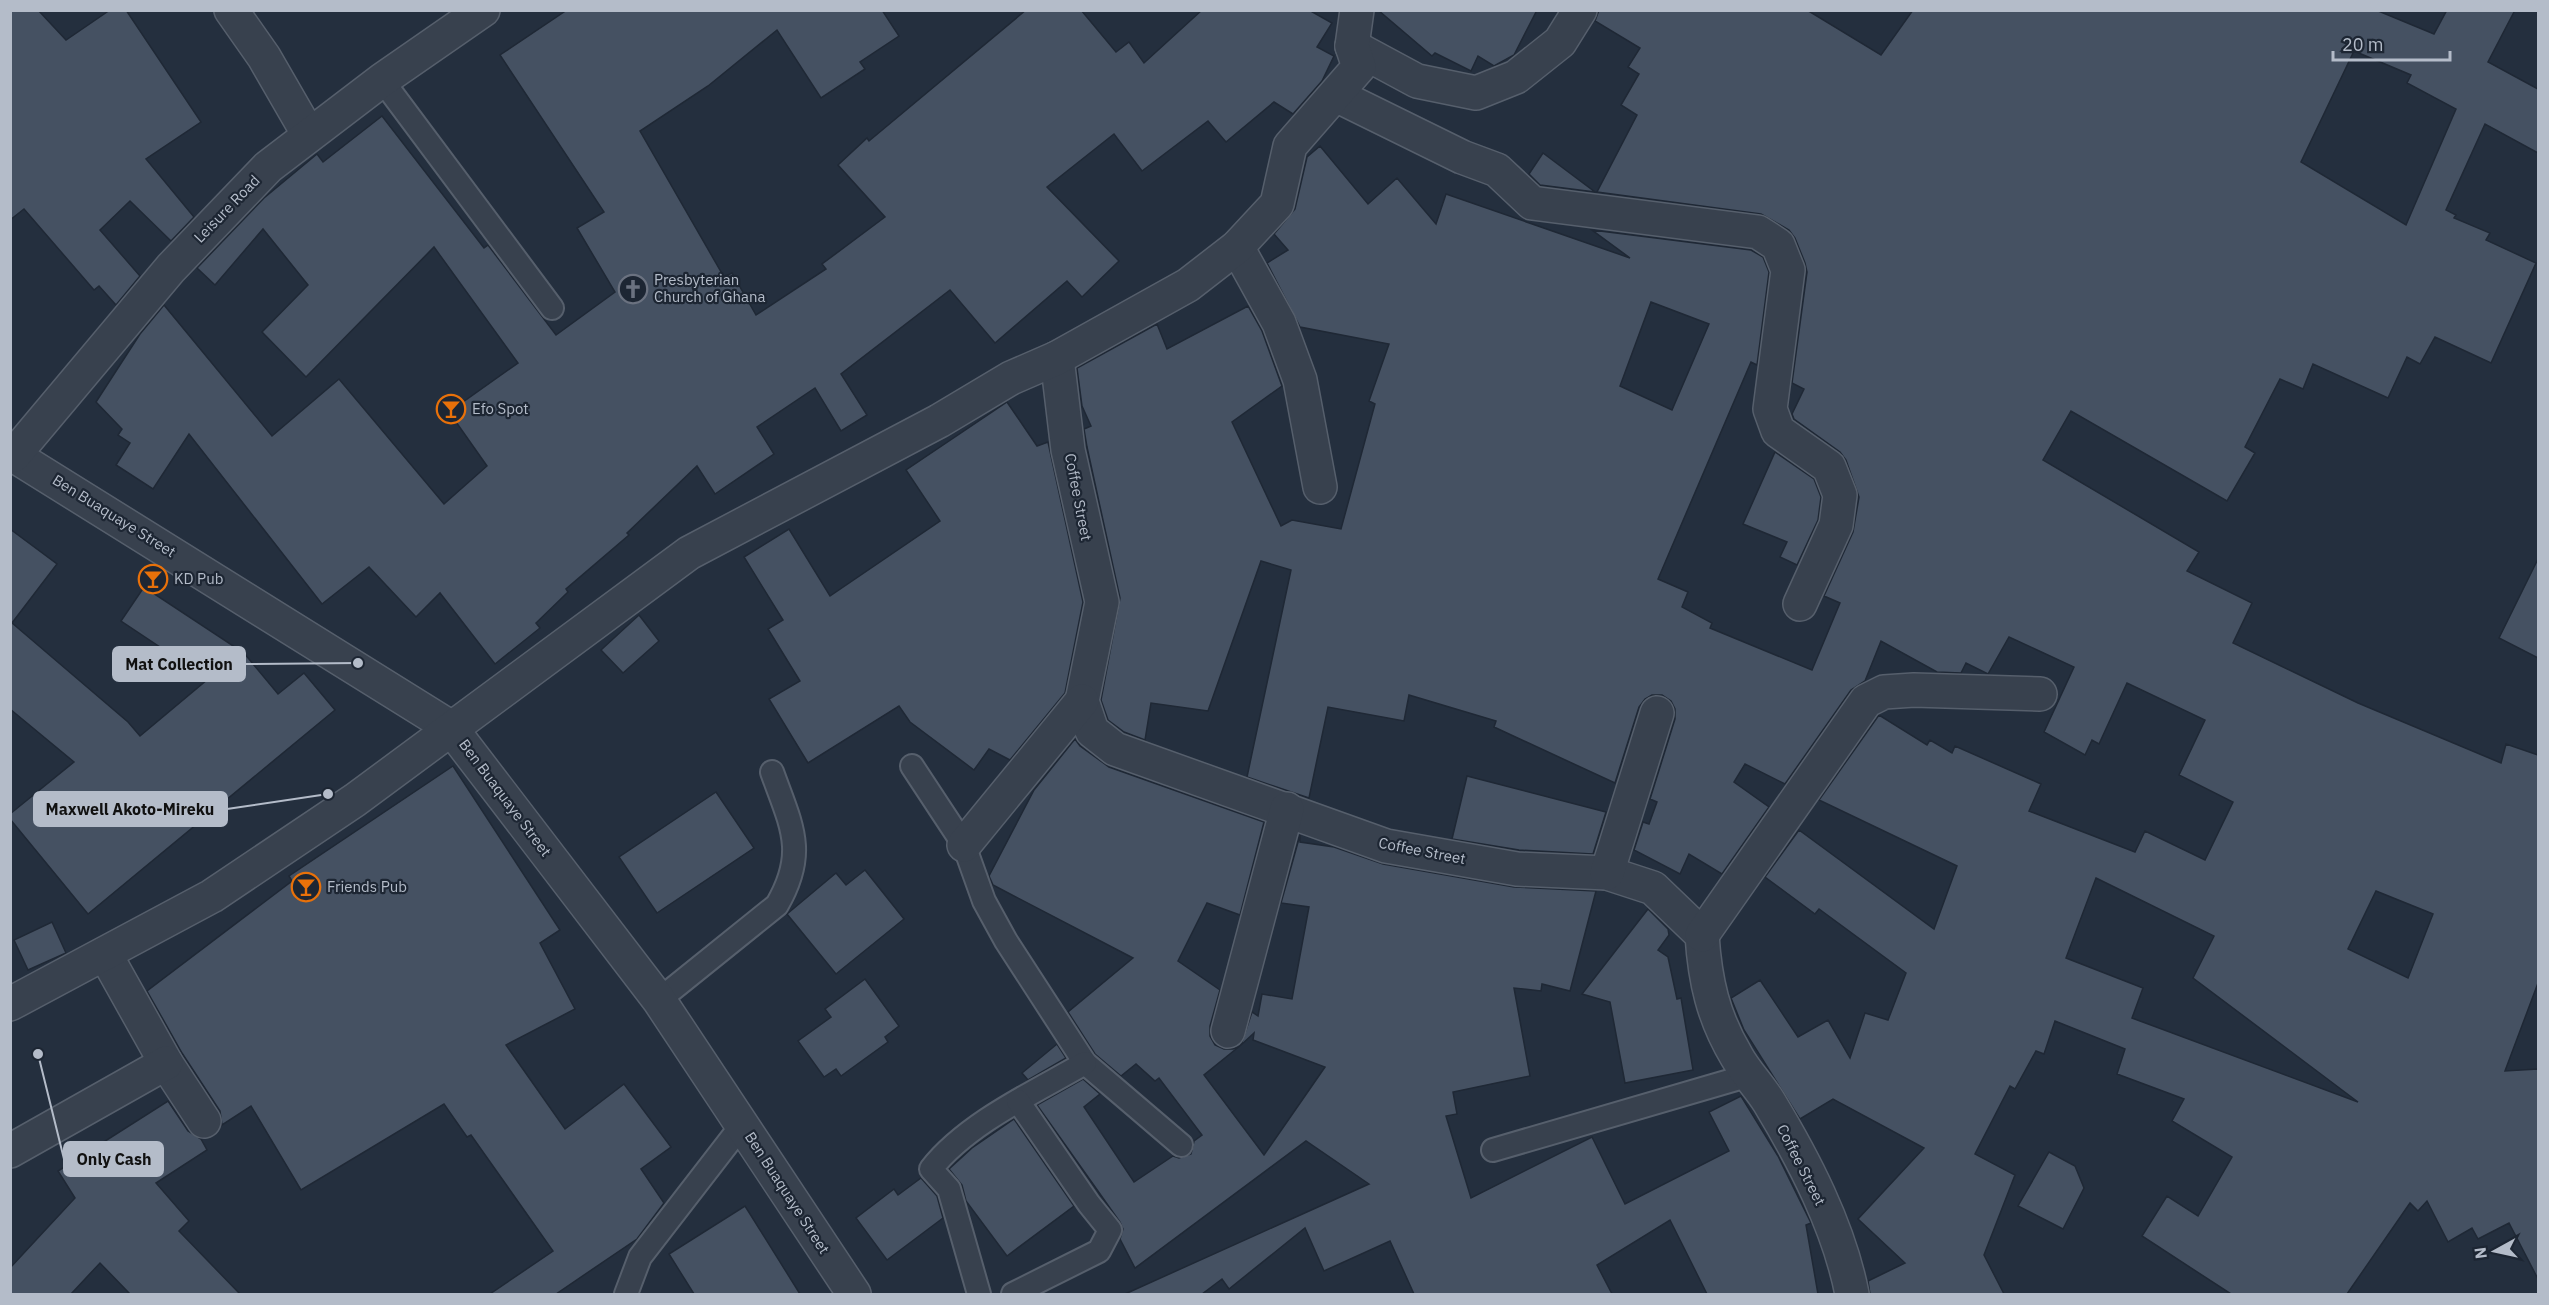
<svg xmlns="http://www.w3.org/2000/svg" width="2549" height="1305" viewBox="0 0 2549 1305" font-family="'IBM Plex Sans',sans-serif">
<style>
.building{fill:#455162;stroke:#1f2835;stroke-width:1.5;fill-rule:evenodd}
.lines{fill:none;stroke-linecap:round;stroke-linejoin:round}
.lane-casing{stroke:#565f6c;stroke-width:26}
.street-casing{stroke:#565f6c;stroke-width:36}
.lane{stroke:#38414e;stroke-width:22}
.street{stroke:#38414e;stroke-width:33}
.labels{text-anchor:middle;stroke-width:4.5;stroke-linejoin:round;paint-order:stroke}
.street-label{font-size:15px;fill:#b4bcc9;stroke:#1d2633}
.poi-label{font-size:15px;fill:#b4bcc9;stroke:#1d2633;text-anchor:start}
.leader{fill:none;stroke:#b4bcc9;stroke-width:2}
.callout-dot{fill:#b4bcc9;stroke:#1d2633;stroke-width:2}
.callout{fill:#b4bcc9;stroke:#b4bcc9;stroke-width:2}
.callout-label{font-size:16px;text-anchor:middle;font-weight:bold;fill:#111}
</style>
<rect width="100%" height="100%" fill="#242f3e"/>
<g class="building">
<path d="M 10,10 L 38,10 L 66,40 L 110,10 L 126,10 L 201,122 L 146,159 L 194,217 L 171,241 L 130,201 L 100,230 L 140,276 L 116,305 L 99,286 L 94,290 L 24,209 L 10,220 Z"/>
<path d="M 567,10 L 882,10 L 899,36 L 860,62 L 865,69 L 821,98 L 777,30 L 708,86 L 640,131 L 724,277 L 732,273 L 756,315 L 826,269 L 822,264 L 885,217 L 838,165 L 867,138 L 869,141 L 1026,10 L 1081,10 L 1116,52 L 1129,42 L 1144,63 L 1202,10 L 1309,10 L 1332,23 L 1317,47 L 1334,56 L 1322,81 L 1293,114 L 1274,102 L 1226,142 L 1208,121 L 1142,171 L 1114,134 L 1047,187 L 1119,261 L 1082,297 L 1067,281 L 995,343 L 950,290 L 841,374 L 867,415 L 841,431 L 815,388 L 757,427 L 774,454 L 715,494 L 697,466 L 627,533 L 629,535 L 566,589 L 568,592 L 536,623 L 540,628 L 495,664 L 440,593 L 416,617 L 369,567 L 322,604 L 189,434 L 153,489 L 116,465 L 130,443 L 118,435 L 122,429 L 96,402 L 140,334 L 164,305 L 272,436 L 339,379 L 444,504 L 487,466 L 449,412 L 518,363 L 434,247 L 306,377 L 262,332 L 308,285 L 263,229 L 215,285 L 197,268 L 264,198 L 317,154 L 323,162 L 382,116 L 484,248 L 488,245 L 556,335 L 615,292 L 577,228 L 604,212 L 500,55 Z"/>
<path d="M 1378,10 L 1537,10 L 1514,55 L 1494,66 L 1478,56 L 1471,71 L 1435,53 L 1432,56 Z"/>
<path d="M 1599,10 L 1807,10 L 1881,55 L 1913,10 L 2376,10 L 2434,34 L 2447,10 L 2515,10 L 2488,62 L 2538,89 L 2538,153 L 2485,124 L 2446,210 L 2456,215 L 2454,218 L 2490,233 L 2486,240 L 2536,263 L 2491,363 L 2435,337 L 2420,364 L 2407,357 L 2388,398 L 2313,364 L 2303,389 L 2280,379 L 2245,447 L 2255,453 L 2227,501 L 2071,411 L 2043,460 L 2199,552 L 2187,571 L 2252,603 L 2233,643 L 2358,703 L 2501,763 L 2506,744 L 2538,755 L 2538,983 L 2505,1071 L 2538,1069 L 2538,1279 L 2509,1223 L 2478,1239 L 2472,1228 L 2448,1242 L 2427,1201 L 2418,1211 L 2410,1203 L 2347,1294 L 2231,1294 L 2142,1236 L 2167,1196 L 2198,1216 L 2232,1157 L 2172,1121 L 2184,1099 L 2117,1074 L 2125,1049 L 2055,1021 L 2044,1054 L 2036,1051 L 2015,1089 L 2010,1086 L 1975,1154 L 2015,1175 L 1984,1255 L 2004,1294 L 1870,1294 L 1868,1281 L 1905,1263 L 1858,1219 L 1924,1148 L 1833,1099 L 1800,1119 L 1744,1030 L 1731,998 L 1760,980 L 1798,1037 L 1828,1020 L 1850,1058 L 1865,1013 L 1888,1020 L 1906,973 L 1819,909 L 1815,914 L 1765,877 L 1799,830 L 1934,929 L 1957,866 L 1819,800 L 1879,715 L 1927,745 L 1930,740 L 1952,753 L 1955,746 L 2041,784 L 2029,811 L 2135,852 L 2145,831 L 2205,860 L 2233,802 L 2179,775 L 2205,720 L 2127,683 L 2099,744 L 2092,740 L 2085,755 L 2044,732 L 2074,667 L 2009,637 L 1988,674 L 1966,663 L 1961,673 L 1937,672 L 1881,641 L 1865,681 L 1851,690 L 1785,784 L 1745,764 L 1734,782 L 1769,807 L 1722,874 L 1689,854 L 1680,874 L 1634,850 L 1643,822 L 1649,824 L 1657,802 L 1650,799 L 1675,719 L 1675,709 L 1671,701 L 1662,695 L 1652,695 L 1645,699 L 1639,707 L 1615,783 L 1494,727 L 1496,721 L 1409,695 L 1404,721 L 1328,707 L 1309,798 L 1247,777 L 1291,570 L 1261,561 L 1208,711 L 1151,703 L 1145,740 L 1124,732 L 1108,720 L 1101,700 L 1120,598 L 1087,447 L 1084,429 L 1091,426 L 1082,406 L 1077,368 L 1157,324 L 1167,349 L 1248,306 L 1262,331 L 1282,386 L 1232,422 L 1281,526 L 1292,520 L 1341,529 L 1375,404 L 1369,401 L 1389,344 L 1300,327 L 1267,263 L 1288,250 L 1274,234 L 1295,209 L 1307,157 L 1320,146 L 1368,204 L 1397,178 L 1436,224 L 1446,194 L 1630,258 L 1592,230 L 1751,250 L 1763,257 L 1769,272 L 1757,365 L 1751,362 L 1658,579 L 1688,592 L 1682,607 L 1712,623 L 1710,628 L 1812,670 L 1840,603 L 1824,596 L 1853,532 L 1859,497 L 1846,460 L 1840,452 L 1794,419 L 1792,414 L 1804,389 L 1792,383 L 1807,272 L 1805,263 L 1795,238 L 1789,230 L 1761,214 L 1597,192 L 1637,115 L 1621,105 L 1639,74 L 1628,67 L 1640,48 L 1595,21 ZM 2354,51 L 2411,75 L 2407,83 L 2456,109 L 2406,225 L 2301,162 ZM 1651,302 L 1709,324 L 1672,410 L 1620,386 ZM 2096,878 L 2214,936 L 2193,978 L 2358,1102 L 2132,1018 L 2143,988 L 2066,958 ZM 2376,891 L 2433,914 L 2408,978 L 2348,949 Z"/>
<path d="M 1543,153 L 1595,192 L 1540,185 L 1529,174 Z"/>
<path d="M 1007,402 L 1037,446 L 1048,442 L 1083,602 L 1065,693 L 1010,760 L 989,749 L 974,770 L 910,722 L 899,706 L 808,763 L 769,699 L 800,681 L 768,629 L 783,620 L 744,557 L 789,529 L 830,596 L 940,521 L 906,470 Z"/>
<path d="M 1775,452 L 1814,479 L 1821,497 L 1818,520 L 1797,565 L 1780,557 L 1787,542 L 1743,524 Z"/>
<path d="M 10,529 L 57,564 L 12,623 L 128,722 L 140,736 L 208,679 L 121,621 L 144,587 L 244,653 L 278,694 L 304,673 L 335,710 L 88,914 L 10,819 L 10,814 L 74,762 L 10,709 Z"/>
<path d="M 2538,559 L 2538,658 L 2499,638 Z"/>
<path d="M 639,615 L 659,641 L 623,673 L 601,650 Z"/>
<path d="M 1075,739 L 1080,746 L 1109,767 L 1264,822 L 1240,915 L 1207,903 L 1178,961 L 1220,990 L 1210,1026 L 1210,1036 L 1215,1045 L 1224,1049 L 1233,1049 L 1241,1045 L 1204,1075 L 1264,1155 L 1325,1067 L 1253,1040 L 1254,1033 L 1241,1045 L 1252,1012 L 1258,1016 L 1262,994 L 1292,999 L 1309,907 L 1281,903 L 1300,835 L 1300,842 L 1334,847 L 1383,864 L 1514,887 L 1596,891 L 1570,991 L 1542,984 L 1541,991 L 1514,988 L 1530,1076 L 1453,1092 L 1457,1114 L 1446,1116 L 1471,1198 L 1592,1137 L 1625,1204 L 1729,1151 L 1709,1112 L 1741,1096 L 1778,1156 L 1811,1223 L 1806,1225 L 1818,1294 L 1707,1294 L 1670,1220 L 1597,1265 L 1612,1294 L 1414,1294 L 1390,1241 L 1324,1271 L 1305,1228 L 1229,1289 L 1222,1279 L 1202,1294 L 1125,1294 L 1369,1184 L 1306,1141 L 1135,1268 L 1120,1239 L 1123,1229 L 1120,1222 L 1037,1105 L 1083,1079 L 1100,1094 L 1084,1107 L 1134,1182 L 1173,1156 L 1179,1158 L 1191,1154 L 1194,1141 L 1202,1135 L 1159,1078 L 1155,1081 L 1136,1064 L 1121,1076 L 1095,1054 L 1068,1012 L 1133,958 L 993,885 L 989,876 L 1034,790 Z"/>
<path d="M 453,766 L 560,930 L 540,943 L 575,1009 L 506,1045 L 565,1129 L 624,1084 L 671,1147 L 641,1169 L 664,1203 L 637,1239 L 556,1294 L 490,1294 L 553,1251 L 471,1135 L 467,1137 L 444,1104 L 301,1190 L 251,1106 L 222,1125 L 220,1111 L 182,1053 L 147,991 L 292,881 L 289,876 Z"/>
<path d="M 1467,776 L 1606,812 L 1593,854 L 1519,850 L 1452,839 Z"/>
<path d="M 716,792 L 754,848 L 657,913 L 619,857 Z"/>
<path d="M 865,870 L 904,919 L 836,974 L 787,914 L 836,873 L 846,885 Z"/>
<path d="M 1648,909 L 1668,929 L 1669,935 L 1658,950 L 1668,957 L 1677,999 L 1681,998 L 1693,1070 L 1625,1083 L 1610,1002 L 1582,994 Z"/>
<path d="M 52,922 L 66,953 L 28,970 L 14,940 Z"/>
<path d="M 865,979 L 899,1026 L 885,1037 L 888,1042 L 841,1076 L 836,1069 L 824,1077 L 798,1041 L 831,1017 L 825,1009 Z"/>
<path d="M 1057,1044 L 1066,1058 L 1028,1080 L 1022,1073 Z"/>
<path d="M 168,1101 L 188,1131 L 201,1139 L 207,1150 L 156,1183 L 189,1221 L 179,1231 L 240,1294 L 130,1294 L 100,1263 L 71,1294 L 10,1294 L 10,1268 L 75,1198 L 58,1171 Z"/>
<path d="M 1014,1119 L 1074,1206 L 1007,1256 L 966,1201 L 962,1185 L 949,1169 L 972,1148 Z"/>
<path d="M 2049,1152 L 2075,1166 L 2084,1188 L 2063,1229 L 2018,1206 Z"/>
<path d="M 921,1178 L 937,1196 L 943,1218 L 887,1260 L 856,1218 L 894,1189 L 898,1195 Z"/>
<path d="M 745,1206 L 800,1294 L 694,1294 L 669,1254 Z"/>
</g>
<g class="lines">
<g class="lane-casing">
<g id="lane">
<path d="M 382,80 L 552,308"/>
<path d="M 912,766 L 964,845 L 984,901 L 1006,941 L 1085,1063 L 1181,1145"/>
<path d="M 659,1000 L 777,905 C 808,852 791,825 772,772"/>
<path d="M 1493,1150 L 1750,1075"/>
<path d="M 626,1294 L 640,1257 L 742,1125"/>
<path d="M 979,1294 L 949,1189 L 931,1169 C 967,1123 1035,1092 1085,1063"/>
<path d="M 1013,1294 L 1099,1251 L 1110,1230 L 1089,1204 L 1018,1101"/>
</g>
</g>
<g class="street-casing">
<g id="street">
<path d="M 231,10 L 264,57 L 309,135"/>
<path d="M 1352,46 L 1417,81 L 1476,93 L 1516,77 L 1560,42 L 1580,10"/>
<path d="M 1336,95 L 1462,157 L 1497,170 L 1532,203 L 1758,232 L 1778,245 L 1788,270 L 1770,409 L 1778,431 L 1829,467 L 1840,495 L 1836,525 L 1800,604"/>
<path d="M 1237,247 L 1279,323 L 1300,380 L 1320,487"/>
<path d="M 1057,358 L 1068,450 L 1102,602 L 1082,701 L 1092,731 L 1115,749 L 1386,846 L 1517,869 L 1607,873 L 1653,888 L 1702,935 C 1705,981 1713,1017 1737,1057 C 1746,1073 1759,1086 1769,1102 C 1804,1160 1839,1227 1852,1294"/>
<path d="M 10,453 L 450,727 L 659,1000 L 854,1294"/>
<path d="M 14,455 L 171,268 L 268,167 L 382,80 L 483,10"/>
<path d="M 964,845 L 1082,701"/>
<path d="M 1607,873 L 1657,713"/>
<path d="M 1702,935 L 1866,701 L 1884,692 L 1914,690 L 2040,694"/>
<path d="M 105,954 L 166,1063 L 204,1121"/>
<path d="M 10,1004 L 212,896 L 355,800 L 689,553 L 939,421 L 1011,378 L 1057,358 L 1188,285 L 1237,247 L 1277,204 L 1290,146 L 1359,67 L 1352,46 L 1357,10"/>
<path d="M 1228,1031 L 1287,809"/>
<path d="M 10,1151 L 166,1063"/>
</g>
</g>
<use href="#lane" class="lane"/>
<use href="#street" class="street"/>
</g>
<defs>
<g id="church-ring" transform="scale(1.5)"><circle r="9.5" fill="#1d2633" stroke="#6b7280" stroke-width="1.5"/><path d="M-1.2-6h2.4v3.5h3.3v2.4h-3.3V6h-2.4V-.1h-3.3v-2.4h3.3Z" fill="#6b7280"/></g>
<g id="bar-ring" transform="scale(1.5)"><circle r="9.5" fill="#1d2633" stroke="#e8710a" stroke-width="1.5"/><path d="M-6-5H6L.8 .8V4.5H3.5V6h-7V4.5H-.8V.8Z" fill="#e8710a"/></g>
</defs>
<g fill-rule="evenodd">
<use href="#church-ring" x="633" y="289"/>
<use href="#bar-ring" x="451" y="409"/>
<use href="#bar-ring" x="153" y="579"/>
<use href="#bar-ring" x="306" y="887"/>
</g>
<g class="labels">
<g class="street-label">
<text transform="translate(227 209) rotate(-46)" y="5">Leisure Road</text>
<text transform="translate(1078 497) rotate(79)" y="5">Coffee Street</text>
<text transform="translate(114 516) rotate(32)" y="5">Ben Buaquaye Street</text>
<text transform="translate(505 798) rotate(53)" y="5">Ben Buaquaye Street</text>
<text transform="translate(1422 851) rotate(11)" y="5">Coffee Street</text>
<text transform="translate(1801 1165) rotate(63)" y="5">Coffee Street</text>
<text transform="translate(787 1193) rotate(57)" y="5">Ben Buaquaye Street</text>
</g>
<g class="poi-label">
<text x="654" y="285">Presbyterian<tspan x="654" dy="17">Church of Ghana</tspan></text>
<text x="472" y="414">Efo Spot</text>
<text x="174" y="584">KD Pub</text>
<text x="327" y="892">Friends Pub</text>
</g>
</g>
<path class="leader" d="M358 663L245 664M328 794L227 809M38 1054L64 1159"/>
<g class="callout-dot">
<circle cx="358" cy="663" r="6"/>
<circle cx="328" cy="794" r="6"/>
<circle cx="38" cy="1054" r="6"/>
</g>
<g class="callout">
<rect x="113" y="647" width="132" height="34" rx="6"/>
<rect x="34" y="792" width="193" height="34" rx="6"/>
<rect x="64" y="1142" width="99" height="34" rx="6"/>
</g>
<g class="callout-label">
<text x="179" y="670">Mat Collection</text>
<text x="130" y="815">Maxwell Akoto-Mireku</text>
<text x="114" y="1165">Only Cash</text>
</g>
<rect width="2549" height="1305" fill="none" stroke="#b4bcc9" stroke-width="24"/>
<g transform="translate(2495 1251) rotate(262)" stroke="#1d2633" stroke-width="4.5" paint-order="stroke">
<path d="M0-4.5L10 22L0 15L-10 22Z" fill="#b4bcc9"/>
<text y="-9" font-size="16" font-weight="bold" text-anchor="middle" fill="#b4bcc9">N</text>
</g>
<path d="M2333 51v9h117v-9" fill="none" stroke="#b4bcc9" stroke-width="3"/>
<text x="2342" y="51" font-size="18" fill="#b4bcc9" stroke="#1d2633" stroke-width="4.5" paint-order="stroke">20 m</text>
</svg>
